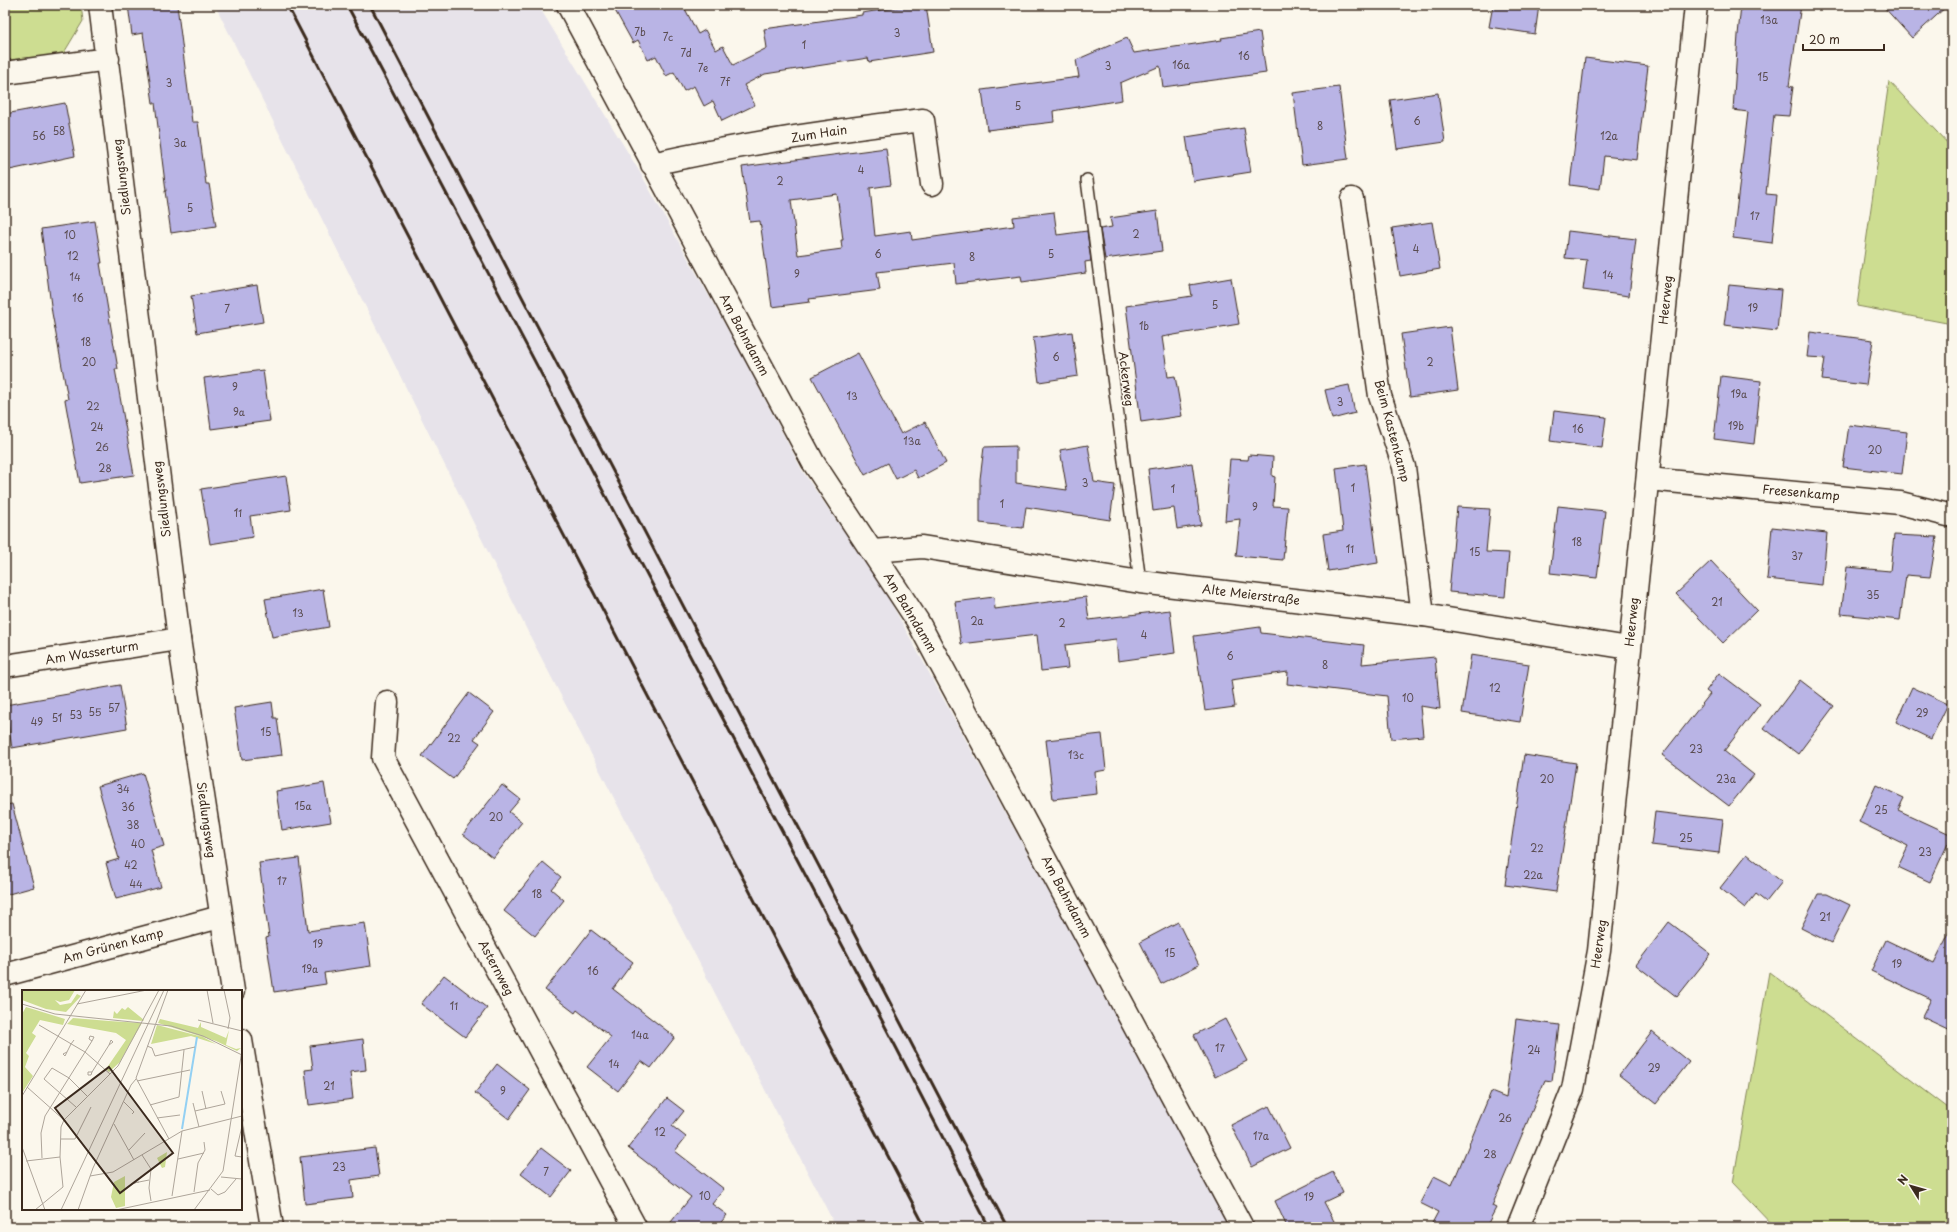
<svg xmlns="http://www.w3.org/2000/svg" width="1957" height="1232" viewBox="0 0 1957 1232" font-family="'Playpen Sans',sans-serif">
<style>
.built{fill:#e7e3ea}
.green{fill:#cddd91;stroke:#848458}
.building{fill:#b9b4e5;stroke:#3b2a1e;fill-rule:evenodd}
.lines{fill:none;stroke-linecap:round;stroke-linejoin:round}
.service-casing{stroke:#3b2a1e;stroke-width:14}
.minor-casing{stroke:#3b2a1e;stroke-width:25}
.service{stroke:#fbf7ec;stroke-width:11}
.minor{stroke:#fbf7ec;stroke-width:22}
.rail{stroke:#3b2a1e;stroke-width:3}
.labels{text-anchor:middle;stroke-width:3.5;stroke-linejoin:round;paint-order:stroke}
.number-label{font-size:10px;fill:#5a4c50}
.street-label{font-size:12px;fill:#3b2a1e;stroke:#fbf7ec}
.inset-river{fill:none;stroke:#93d0f3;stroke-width:2}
.inset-road{fill:none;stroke:#aea59a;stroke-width:1}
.view{fill:#3b2a1e;fill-opacity:0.15;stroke:#3b2a1e;stroke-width:2}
.inset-edge{fill:none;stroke:#3b2a1e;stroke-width:2}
</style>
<rect width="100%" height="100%" fill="#fbf7ec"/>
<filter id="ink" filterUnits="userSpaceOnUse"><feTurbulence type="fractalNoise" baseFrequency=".025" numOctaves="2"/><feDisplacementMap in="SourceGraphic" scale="8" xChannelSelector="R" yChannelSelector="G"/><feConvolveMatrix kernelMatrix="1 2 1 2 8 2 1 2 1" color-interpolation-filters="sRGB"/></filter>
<g filter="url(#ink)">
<path class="built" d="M 215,5 L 538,5 L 641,174 L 738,348 L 803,472 L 883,588 L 1231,1227 L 836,1227 L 528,632 Z"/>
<g class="green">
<path d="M 5,5 L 81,5 L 83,21 L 62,56 L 5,60 Z"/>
<path d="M 1889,81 L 1952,148 L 1952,324 L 1857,306 Z"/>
<path d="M 1769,972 L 1952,1111 L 1952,1227 L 1775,1227 L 1733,1183 Z"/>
</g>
<g class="building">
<path d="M 128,5 L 177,5 L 192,122 L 198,122 L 206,184 L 209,184 L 216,226 L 171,233 L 165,191 L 166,191 L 155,103 L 153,103 L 143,33 L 132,35 Z"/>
<path d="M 612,5 L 683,5 L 698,34 L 705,30 L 716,50 L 723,46 L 733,65 L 767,48 L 764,29 L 862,15 L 862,13 L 913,5 L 926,5 L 933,52 L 869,62 L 868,58 L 765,74 L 744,85 L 755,105 L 722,121 L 713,101 L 704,106 L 694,86 L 684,91 L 674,72 L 666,76 L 656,56 L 648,60 L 638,40 L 633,43 Z"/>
<path d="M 1493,5 L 1539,5 L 1535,34 L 1489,27 Z"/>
<path d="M 1741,5 L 1801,5 L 1789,86 L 1793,87 L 1789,116 L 1774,115 L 1766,194 L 1777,195 L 1772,243 L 1733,238 L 1748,112 L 1733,110 L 1738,35 Z"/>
<path d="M 1882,5 L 1948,5 L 1912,38 Z"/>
<path d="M 1260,32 L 1266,73 L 1163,87 L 1160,66 L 1120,83 L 1122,100 L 1053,111 L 1054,122 L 987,130 L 982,90 L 1079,77 L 1076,60 L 1127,38 L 1134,53 L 1222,40 L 1221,38 Z"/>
<path d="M 1585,58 L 1648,66 L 1637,160 L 1604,156 L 1600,189 L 1570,185 Z"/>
<path d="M 1339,87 L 1348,159 L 1302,165 L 1293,93 Z"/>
<path d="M 1438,93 L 1445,142 L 1397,149 L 1390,100 Z"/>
<path d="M 65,103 L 75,156 L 5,171 L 5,114 Z"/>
<path d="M 1244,128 L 1251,172 L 1193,181 L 1186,137 Z"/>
<path d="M 886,148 L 891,185 L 870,188 L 875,236 L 911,231 L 912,240 L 1014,226 L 1013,217 L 1054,212 L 1057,235 L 1087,231 L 1091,261 L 1085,262 L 1086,273 L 1022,282 L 1021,276 L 956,284 L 954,263 L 877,272 L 880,290 L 809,299 L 810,302 L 772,307 L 760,221 L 750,222 L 742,167 ZM 837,194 L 843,240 L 841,240 L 842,249 L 798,255 L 791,200 Z"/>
<path d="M 1157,211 L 1162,251 L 1105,259 L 1100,229 L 1112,227 L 1110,218 Z"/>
<path d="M 95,221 L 102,263 L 100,263 L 118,369 L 115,369 L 134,475 L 80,483 L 65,400 L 68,399 L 52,313 L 41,229 Z"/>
<path d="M 1432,222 L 1440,269 L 1400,276 L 1392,228 Z"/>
<path d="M 1568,231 L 1636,239 L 1629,296 L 1583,290 L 1587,260 L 1565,258 Z"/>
<path d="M 1231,278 L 1239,324 L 1162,337 L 1168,377 L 1175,376 L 1182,416 L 1141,422 L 1126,306 L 1192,296 L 1190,285 Z"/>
<path d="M 257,285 L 263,322 L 197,333 L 191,296 Z"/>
<path d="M 1729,285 L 1781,290 L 1777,331 L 1724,325 Z"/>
<path d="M 1450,327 L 1458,390 L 1410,397 L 1401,334 Z"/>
<path d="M 1072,332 L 1078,376 L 1039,382 L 1033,338 Z"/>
<path d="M 1810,332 L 1873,340 L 1866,385 L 1822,380 L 1825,358 L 1807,357 Z"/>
<path d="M 858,353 L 901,434 L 925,422 L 946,463 L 918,478 L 914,470 L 896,479 L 888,463 L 865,475 L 812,377 Z"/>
<path d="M 263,370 L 270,421 L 211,429 L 204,378 Z"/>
<path d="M 1721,376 L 1761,381 L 1754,444 L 1714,439 Z"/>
<path d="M 1349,385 L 1355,413 L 1332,419 L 1325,390 Z"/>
<path d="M 1554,411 L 1606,417 L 1602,448 L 1550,441 Z"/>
<path d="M 1849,425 L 1907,432 L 1902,474 L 1843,467 Z"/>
<path d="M 1088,445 L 1094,482 L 1115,485 L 1110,520 L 1026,507 L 1023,528 L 980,523 L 980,479 L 984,447 L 1016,446 L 1016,483 L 1067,490 L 1060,450 Z"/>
<path d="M 1249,455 L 1273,457 L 1272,476 L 1275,477 L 1273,506 L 1288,507 L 1283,560 L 1236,556 L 1240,519 L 1225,521 L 1230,459 L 1248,460 Z"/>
<path d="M 1192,463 L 1201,525 L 1177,529 L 1174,508 L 1153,511 L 1148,469 Z"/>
<path d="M 1365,464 L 1378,563 L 1328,571 L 1323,534 L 1343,531 L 1336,468 Z"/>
<path d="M 286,476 L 291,510 L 250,516 L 253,537 L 210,544 L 201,489 Z"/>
<path d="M 1558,506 L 1605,511 L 1597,578 L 1550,573 Z"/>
<path d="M 1457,507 L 1490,509 L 1486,552 L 1509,553 L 1505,597 L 1449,592 Z"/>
<path d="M 1772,527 L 1827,533 L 1822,585 L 1767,579 Z"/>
<path d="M 1894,535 L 1937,537 L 1930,577 L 1906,575 L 1900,620 L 1841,614 L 1847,567 L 1890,571 Z"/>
<path d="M 1711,561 L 1757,610 L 1723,643 L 1676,594 Z"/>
<path d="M 323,589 L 329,627 L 272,637 L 265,599 Z"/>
<path d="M 994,597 L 995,609 L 1086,597 L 1089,620 L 1170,610 L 1175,653 L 1118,661 L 1116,639 L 1065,645 L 1068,668 L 1041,671 L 1037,635 L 961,644 L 955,602 Z"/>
<path d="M 1260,627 L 1261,633 L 1364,645 L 1362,664 L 1435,657 L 1440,709 L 1420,706 L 1423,736 L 1391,739 L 1387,696 L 1287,684 L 1288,672 L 1231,680 L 1235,707 L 1205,711 L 1194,636 Z"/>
<path d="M 1471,655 L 1529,664 L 1520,722 L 1462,713 Z"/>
<path d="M 1719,673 L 1760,704 L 1724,751 L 1754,775 L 1729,806 L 1662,755 L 1710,694 L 1706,691 Z"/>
<path d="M 1800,680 L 1834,706 L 1798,754 L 1764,728 Z"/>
<path d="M 120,685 L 127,728 L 12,748 L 5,705 Z"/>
<path d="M 1912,687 L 1948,704 L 1931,739 L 1896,722 Z"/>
<path d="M 469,693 L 494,712 L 474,739 L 480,743 L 453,779 L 422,756 Z"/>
<path d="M 272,702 L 274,718 L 277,718 L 282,755 L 242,760 L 234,708 Z"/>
<path d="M 1102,734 L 1106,770 L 1095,772 L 1097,794 L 1053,799 L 1046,740 Z"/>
<path d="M 1524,755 L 1576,763 L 1556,892 L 1505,885 Z"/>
<path d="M 143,773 L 164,846 L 151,850 L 161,887 L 116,899 L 106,863 L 119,859 L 98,786 Z"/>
<path d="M 324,783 L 331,822 L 282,830 L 276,791 Z"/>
<path d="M 502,785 L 520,799 L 509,812 L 522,822 L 493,858 L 463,834 Z"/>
<path d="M 1876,785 L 1904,798 L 1898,810 L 1952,835 L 1930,882 L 1898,867 L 1908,846 L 1859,822 Z"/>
<path d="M 12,804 L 34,887 L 5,895 L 5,805 Z"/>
<path d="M 1655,812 L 1723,820 L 1719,853 L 1651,845 Z"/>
<path d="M 1747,854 L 1782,882 L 1766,902 L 1756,894 L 1745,908 L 1720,888 Z"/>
<path d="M 299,858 L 308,931 L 365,923 L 371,966 L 324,973 L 326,984 L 274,992 L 266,938 L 269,937 L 259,863 Z"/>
<path d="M 543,862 L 561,877 L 551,889 L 564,900 L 535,936 L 504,911 Z"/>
<path d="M 1818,894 L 1827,894 L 1850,905 L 1831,943 L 1801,928 Z"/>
<path d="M 1178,922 L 1199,965 L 1161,984 L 1140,942 Z"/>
<path d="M 1669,922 L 1711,954 L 1677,997 L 1636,965 Z"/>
<path d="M 1952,927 L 1952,1031 L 1922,1017 L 1931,999 L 1871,971 L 1886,940 L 1934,963 Z"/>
<path d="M 591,930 L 633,962 L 613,989 L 675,1037 L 651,1068 L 641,1061 L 618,1091 L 587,1067 L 611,1037 L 577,1010 L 575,1013 L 545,990 Z"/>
<path d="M 444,975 L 487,1008 L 465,1037 L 421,1004 Z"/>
<path d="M 1225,1019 L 1247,1061 L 1215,1077 L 1194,1035 Z"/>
<path d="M 1516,1019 L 1559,1025 L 1552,1081 L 1545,1080 L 1492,1206 L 1496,1208 L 1486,1227 L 1430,1227 L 1438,1212 L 1420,1203 L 1434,1176 L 1452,1185 L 1491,1092 L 1506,1098 Z"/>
<path d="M 1652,1032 L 1689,1062 L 1656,1104 L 1619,1075 Z"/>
<path d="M 363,1039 L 366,1070 L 350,1072 L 353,1099 L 309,1105 L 305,1070 L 313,1069 L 310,1046 Z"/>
<path d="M 497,1064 L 530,1090 L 509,1119 L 475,1093 Z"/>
<path d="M 667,1098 L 684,1111 L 672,1126 L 686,1137 L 675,1151 L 724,1189 L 712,1204 L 727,1215 L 717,1227 L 667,1227 L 691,1197 L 628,1148 Z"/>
<path d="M 1269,1106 L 1290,1148 L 1252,1167 L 1231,1125 Z"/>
<path d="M 375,1148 L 379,1176 L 351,1180 L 353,1198 L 305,1204 L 300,1157 Z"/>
<path d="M 541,1148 L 571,1171 L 551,1197 L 521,1174 Z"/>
<path d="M 1333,1172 L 1343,1193 L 1324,1202 L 1337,1227 L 1287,1227 L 1275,1201 Z"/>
</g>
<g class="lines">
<g class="service-casing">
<path id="service" d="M 1087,180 L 1140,582"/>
</g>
<g class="minor-casing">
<g id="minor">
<path d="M 100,5 L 179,639 L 233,991"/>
<path d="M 568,5 L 813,462 L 917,620 L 1242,1227"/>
<path d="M 5,73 L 108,59"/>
<path d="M 652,164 C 742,144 832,130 923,120 L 932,184"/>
<path d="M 1352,199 L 1380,396 L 1404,467 L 1423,615"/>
<path d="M 1648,479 L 1900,503 L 1952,516"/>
<path d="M 873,551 L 922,547 L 1140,582 L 1423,615 L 1629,648"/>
<path d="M 5,666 L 179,639"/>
<path d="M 387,702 L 383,758 L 635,1227"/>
<path d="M 5,975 L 220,917"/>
<path d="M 241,1040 L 272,1227"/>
<path d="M 1518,1227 L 1573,1089 L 1599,951 L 1696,5"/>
</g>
</g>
<use href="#service" class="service"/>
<use href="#minor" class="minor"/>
<g class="rail">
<path d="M 287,5 L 925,1227"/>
<path d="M 347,5 L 897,1049 L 989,1227"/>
<path d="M 370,5 L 1007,1227"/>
</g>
</g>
</g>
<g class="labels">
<g class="number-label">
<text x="1769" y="24">13a</text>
<text x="640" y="36">7b</text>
<text x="897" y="37">3</text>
<text x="668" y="41">7c</text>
<text x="804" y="49">1</text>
<text x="686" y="57">7d</text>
<text x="1244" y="60">16</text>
<text x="1181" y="69">16a</text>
<text x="1108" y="70">3</text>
<text x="703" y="72">7e</text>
<text x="1763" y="81">15</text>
<text x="725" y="86">7f</text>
<text x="169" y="87">3</text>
<text x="1018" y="110">5</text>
<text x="1417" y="125">6</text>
<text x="1320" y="130">8</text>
<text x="59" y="135">58</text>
<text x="39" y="140">56</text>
<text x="1609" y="140">12a</text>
<text x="180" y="147">3a</text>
<text x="861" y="174">4</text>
<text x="780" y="185">2</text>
<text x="190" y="212">5</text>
<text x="1755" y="220">17</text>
<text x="1136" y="238">2</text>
<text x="70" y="239">10</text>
<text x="1416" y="253">4</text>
<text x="878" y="258">6</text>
<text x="1051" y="258">5</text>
<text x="73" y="260">12</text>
<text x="972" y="261">8</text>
<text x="797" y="278">9</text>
<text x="1608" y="279">14</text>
<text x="75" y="281">14</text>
<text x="78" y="302">16</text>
<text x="1215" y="309">5</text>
<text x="1753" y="312">19</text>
<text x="227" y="313">7</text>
<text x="1144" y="330">1b</text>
<text x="86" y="346">18</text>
<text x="1056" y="361">6</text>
<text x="89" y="366">20</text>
<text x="1430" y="366">2</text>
<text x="235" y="391">9</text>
<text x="1739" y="398">19a</text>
<text x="852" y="400">13</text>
<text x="1340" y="406">3</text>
<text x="93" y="410">22</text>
<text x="239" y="416">9a</text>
<text x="1736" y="430">19b</text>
<text x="97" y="431">24</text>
<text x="1578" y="433">16</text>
<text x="912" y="445">13a</text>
<text x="102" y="451">26</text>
<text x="1875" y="454">20</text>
<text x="105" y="472">28</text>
<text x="1085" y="487">3</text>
<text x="1353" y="492">1</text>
<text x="1173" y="493">1</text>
<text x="1002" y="508">1</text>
<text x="1255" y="511">9</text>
<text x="238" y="517">11</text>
<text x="1577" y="546">18</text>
<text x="1350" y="553">11</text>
<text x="1475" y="556">15</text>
<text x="1797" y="560">37</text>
<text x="1873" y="599">35</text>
<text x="1717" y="606">21</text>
<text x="298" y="617">13</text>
<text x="977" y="625">2a</text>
<text x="1062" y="627">2</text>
<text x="1144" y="639">4</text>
<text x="1230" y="660">6</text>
<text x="1325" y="669">8</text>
<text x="1495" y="692">12</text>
<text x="1408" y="702">10</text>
<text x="114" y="712">57</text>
<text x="95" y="716">55</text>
<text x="1922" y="717">29</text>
<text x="76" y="719">53</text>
<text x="57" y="722">51</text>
<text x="37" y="726">49</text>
<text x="266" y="736">15</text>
<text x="454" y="742">22</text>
<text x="1696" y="753">23</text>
<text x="1076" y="759">13c</text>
<text x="1547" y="783">20</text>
<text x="1726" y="783">23a</text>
<text x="123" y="793">34</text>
<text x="303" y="810">15a</text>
<text x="128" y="811">36</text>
<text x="1881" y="814">25</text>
<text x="496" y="821">20</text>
<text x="133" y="829">38</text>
<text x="1686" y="842">25</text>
<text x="138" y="848">40</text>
<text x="1537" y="852">22</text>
<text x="1925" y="856">23</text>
<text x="131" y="869">42</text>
<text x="1533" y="879">22a</text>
<text x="282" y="885">17</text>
<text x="136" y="888">44</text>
<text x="537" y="898">18</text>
<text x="1825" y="921">21</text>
<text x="318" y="948">19</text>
<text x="1170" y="957">15</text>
<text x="1897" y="968">19</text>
<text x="310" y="973">19a</text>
<text x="593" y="975">16</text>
<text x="454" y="1010">11</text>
<text x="640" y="1039">14a</text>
<text x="1220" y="1052">17</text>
<text x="1534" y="1054">24</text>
<text x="614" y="1068">14</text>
<text x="1654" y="1072">29</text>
<text x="329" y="1090">21</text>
<text x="503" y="1095">9</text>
<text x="1505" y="1122">26</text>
<text x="660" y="1136">12</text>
<text x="1261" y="1140">17a</text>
<text x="1490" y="1158">28</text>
<text x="339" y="1171">23</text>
<text x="546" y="1176">7</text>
<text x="705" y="1200">10</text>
<text x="1309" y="1201">19</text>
</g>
<g class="street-label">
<text transform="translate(819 134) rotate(-9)" y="4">Zum Hain</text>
<text transform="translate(122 177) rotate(-97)" y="4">Siedlungsweg</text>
<text transform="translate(1666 300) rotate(-84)" y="4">Heerweg</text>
<text transform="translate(744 335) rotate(62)" y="4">Am Bahndamm</text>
<text transform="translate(1126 379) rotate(83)" y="4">Ackerweg</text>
<text transform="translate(1392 431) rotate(75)" y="4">Beim Kastenkamp</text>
<text transform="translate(1801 493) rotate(5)" y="4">Freesenkamp</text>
<text transform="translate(162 499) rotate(-97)" y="4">Siedlungsweg</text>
<text transform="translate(1251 595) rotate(7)" y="4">Alte Meierstraße</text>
<text transform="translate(910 613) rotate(59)" y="4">Am Bahndamm</text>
<text transform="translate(1632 622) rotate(-84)" y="4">Heerweg</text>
<text transform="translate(92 653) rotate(-9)" y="4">Am Wasserturm</text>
<text transform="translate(206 820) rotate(82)" y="4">Siedlungsweg</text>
<text transform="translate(1066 897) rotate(62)" y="4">Am Bahndamm</text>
<text transform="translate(1599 944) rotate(-82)" y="4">Heerweg</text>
<text transform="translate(113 946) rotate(-15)" y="4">Am Grünen Kamp</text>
<text transform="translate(496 968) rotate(62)" y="4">Asternweg</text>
</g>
</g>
<g transform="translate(22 990)">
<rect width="220" height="220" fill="#fbf7ec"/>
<path d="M 0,0 L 53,0 L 47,10 L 38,12 L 33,10 L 38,15 L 49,13 L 55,4 L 59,6 L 44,22 L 24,19 L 0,10 ZM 4,17 L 43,29 L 41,35 L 18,30 L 10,43 L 14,46 L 4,63 L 7,66 L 3,77 L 11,86 L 0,103 L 0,24 ZM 106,17 L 122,30 L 121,31 L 91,28 L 92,21 L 95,24 L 100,18 L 103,20 ZM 51,28 L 87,31 L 120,33 L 98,72 L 87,82 L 84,79 L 104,50 L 94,43 L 45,34 ZM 138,29 L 176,38 L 179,32 L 179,37 L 204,48 L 207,40 L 204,55 L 214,59 L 219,58 L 215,61 L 194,51 L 136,33 ZM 135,35 L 181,47 L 194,54 L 169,46 L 129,54 ZM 145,162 L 143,177 L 140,178 L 135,168 ZM 103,186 L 103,216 L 94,218 L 89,207 L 92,192 Z" fill="#cddd91"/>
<path class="inset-river" d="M 160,139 L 175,47"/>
<path class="inset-road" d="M 146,0 L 114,88 L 147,149M 185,0 L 191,33M 202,0 L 208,28 L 206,39M 0,14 L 33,24 L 149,36 L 181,46 L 220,65M 55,14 L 125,0M 176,30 L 220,41M 17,35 L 63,62 L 88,84M 125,56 L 130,58 L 133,66 L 173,57M 45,62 L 41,64 L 43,66 L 49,54 L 52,50M 70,82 L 66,82 L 66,85 L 69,85 L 70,82 L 87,55 L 89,50 L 91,52 L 87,55M 115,91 L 168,80M 5,97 L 42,130M 180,101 L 184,119M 0,106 L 64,0M 101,111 L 112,122 L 110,124M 171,113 L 177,137M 128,115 L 157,107 L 162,60M 54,117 L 22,89 L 30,78 L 47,88 L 65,106M 173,121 L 203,114 L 199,101M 135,128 L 158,125M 92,134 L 112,170M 220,136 L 213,166 L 220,167M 39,149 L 53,149 L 69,117M 0,157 L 23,220M 107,160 L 123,143M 120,165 L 129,179 L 127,198 L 129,211M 20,168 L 19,143 L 23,126 L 70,51 L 72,47 L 68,46 L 67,49 L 70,51M 156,169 L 182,163M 4,171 L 38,167M 68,186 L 91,182 L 160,141 L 220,126M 199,187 L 220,189M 117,192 L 112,193 L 127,190M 189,199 L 196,205 L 203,202 L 214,189M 172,202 L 176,173 L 183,160 L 182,152M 150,206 L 160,141M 13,220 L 41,197 L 38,167 L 39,137 L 42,130 L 96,76 L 137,0M 39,220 L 142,0M 56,220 L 71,178 L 109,95 L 114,89M 94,220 L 188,200M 172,220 L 201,181 L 220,60"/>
<path class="view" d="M 87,77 L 151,163 L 98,203 L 33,118 Z"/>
<rect width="220" height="220" class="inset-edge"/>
</g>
<rect width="1957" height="1232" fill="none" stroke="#fbf7ec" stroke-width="20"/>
<rect x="10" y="10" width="1937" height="1212" fill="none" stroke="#3b2a1e" stroke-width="1.5" filter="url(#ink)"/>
<g transform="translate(1911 1186) rotate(307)" stroke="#fbf7ec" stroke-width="3" paint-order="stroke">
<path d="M0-3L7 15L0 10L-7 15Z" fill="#3b2a1e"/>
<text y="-6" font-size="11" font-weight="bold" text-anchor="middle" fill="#3b2a1e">N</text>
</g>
<path d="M1803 44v6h81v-6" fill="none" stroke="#3b2a1e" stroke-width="2"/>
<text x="1809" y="44" font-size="12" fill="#3b2a1e" stroke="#fbf7ec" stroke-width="3" paint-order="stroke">20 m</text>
</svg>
